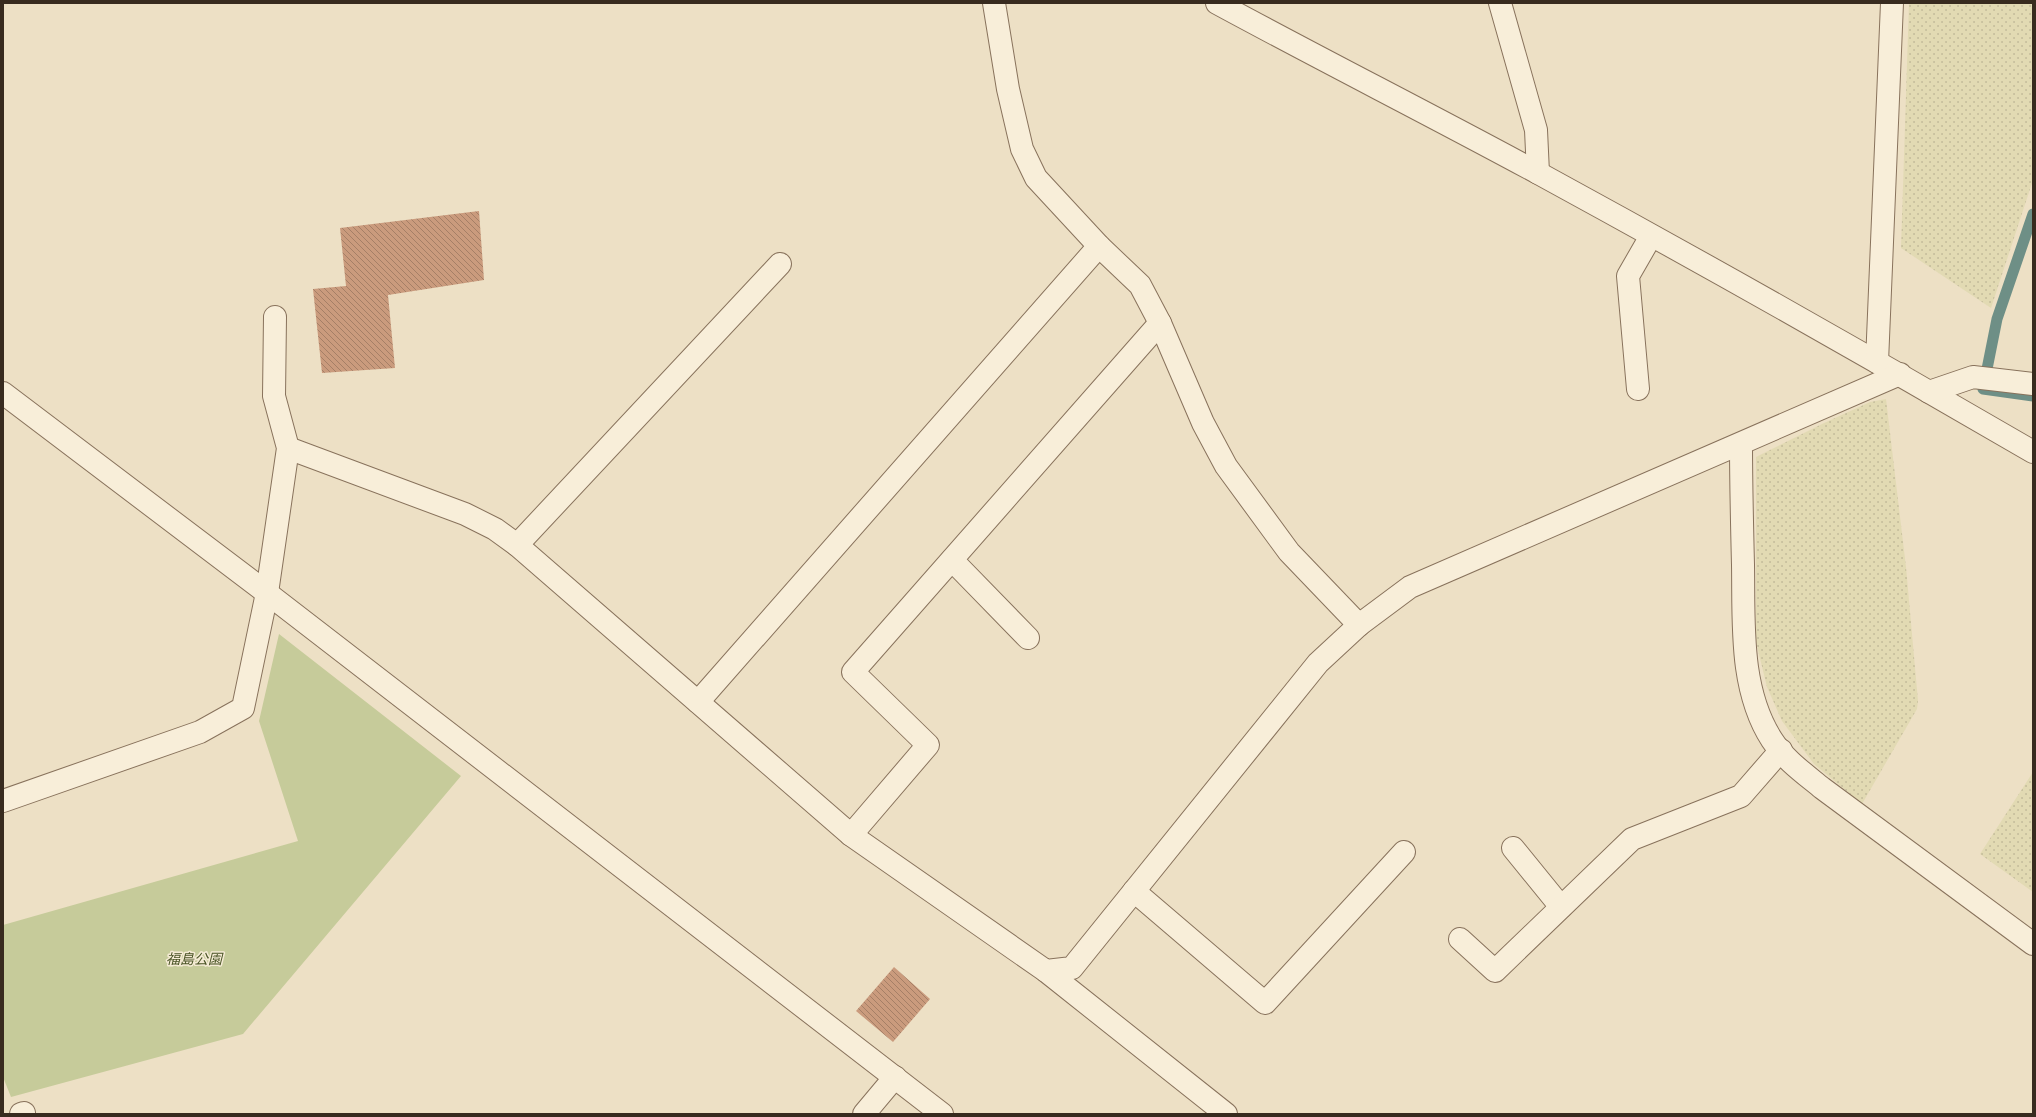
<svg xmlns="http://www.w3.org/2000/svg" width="2036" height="1117" viewBox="0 0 2036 1117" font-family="Spectral,'Noto Sans JP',serif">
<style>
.farmland{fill:url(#farmland-dots)}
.green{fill:#c6cb9a}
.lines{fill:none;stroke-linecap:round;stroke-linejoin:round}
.stream{stroke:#6e8f86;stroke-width:11}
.building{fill:url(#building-back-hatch)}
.minor-casing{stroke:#88725c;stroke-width:24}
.minor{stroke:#f8eed9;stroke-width:22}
.labels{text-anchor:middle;stroke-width:3;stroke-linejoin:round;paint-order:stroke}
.park-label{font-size:14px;font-style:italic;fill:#4a5426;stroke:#f5ebd5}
</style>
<defs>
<pattern id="farmland-dots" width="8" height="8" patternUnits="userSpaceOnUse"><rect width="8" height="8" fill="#e2dab3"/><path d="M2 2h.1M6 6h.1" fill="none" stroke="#c3bb9a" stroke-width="1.8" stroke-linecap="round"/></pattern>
<pattern id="building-back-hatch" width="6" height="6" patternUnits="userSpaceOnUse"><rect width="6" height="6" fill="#ca9b7d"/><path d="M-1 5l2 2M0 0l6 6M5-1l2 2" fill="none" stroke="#a57f66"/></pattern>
</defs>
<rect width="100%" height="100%" fill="#ede0c5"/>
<g class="farmland">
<path d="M 1909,3 L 2033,3 L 2033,180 L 1991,308 L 1901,248 Z"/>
<path d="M 1886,399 L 1906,567 L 1918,701 L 1917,709 L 1862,804 L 1814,764 L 1782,721 L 1767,687 L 1756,642 L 1756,457 L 1822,424 L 1870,402 Z"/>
<path d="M 2033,772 L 2033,892 L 1980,854 Z"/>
</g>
<path class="green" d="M 279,634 L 461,776 L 243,1034 L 11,1097 L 3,1077 L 3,925 L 298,841 L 259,721 Z"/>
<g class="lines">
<path class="stream" d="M 2033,214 L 1997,319 L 1983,389 L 2033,396"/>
</g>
<g class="building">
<path d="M 479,211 L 484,280 L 388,295 L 395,368 L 322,373 L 313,289 L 346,286 L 340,228 Z"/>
<path d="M 894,967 L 930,999 L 893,1042 L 856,1011 Z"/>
</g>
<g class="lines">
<g class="minor-casing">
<g id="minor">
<path d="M 994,3 L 1008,89 L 1022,149 L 1036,178 L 1099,246 L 1140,285 L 1160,323 L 1203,423 L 1226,466 L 1289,552 L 1359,625"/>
<path d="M 1217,3 C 1324,61 1433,116 1540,174 C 1705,264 1870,357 2033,452"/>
<path d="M 1500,3 L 1536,130 L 1538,173"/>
<path d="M 1877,362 L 1892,3"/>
<path d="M 1638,389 L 1628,276 L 1651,236"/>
<path d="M 1929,392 L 1973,377 L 2033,384"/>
<path d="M 3,393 L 267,593 L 942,1114"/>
<path d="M 1741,444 C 1741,484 1742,525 1743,565 C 1744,622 1739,689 1772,740 C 1784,759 1805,774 1822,788 L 2033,944"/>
<path d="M 288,448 L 465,514 L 495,529 L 517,545 L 851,835 L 1046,971 L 1072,968 L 1318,663 L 1359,625 L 1410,587 L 1900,374"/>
<path d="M 517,545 L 780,264"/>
<path d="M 952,560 L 1028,638"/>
<path d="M 698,702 L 1099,246"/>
<path d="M 3,801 L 200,732 L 243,708 L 267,593 L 288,448 L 274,396 L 275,317"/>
<path d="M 851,835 L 928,745 L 853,672 L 1160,323"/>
<path d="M 1513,848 L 1561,907"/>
<path d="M 1134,891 L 1265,1003 L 1404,852"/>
<path d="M 1460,939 L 1495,971 L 1632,839 L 1741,796 L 1781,750"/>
<path d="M 1046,971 L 1226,1114"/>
<path d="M 21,1114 L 24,1113"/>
<path d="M 864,1114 L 895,1077"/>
</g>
</g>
<use href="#minor" class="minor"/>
</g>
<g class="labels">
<g class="park-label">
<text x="194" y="964">福島公園</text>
</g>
</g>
<rect width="2036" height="1117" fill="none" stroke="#382b1f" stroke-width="8"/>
</svg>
